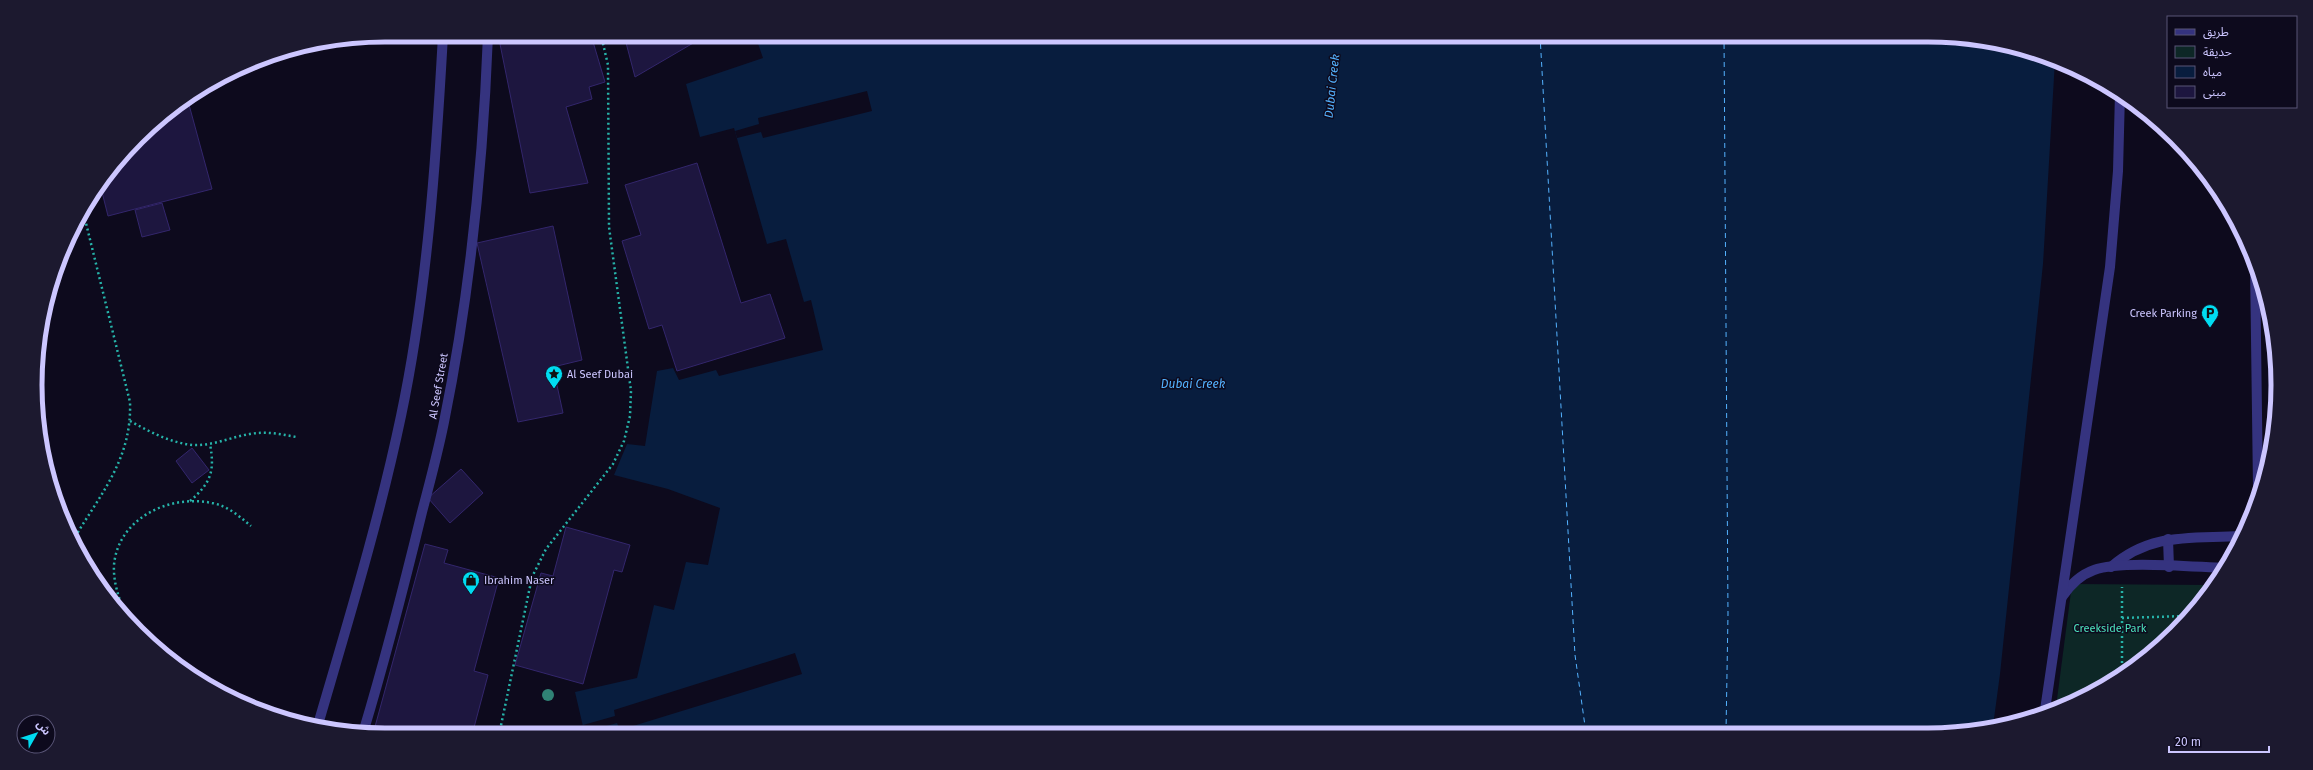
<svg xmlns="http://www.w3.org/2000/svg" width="2313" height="770" viewBox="0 0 2313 770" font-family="'Fira Sans','Noto Sans Arabic',sans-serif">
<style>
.green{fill:#0d2726}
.water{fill:#081d3e}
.pier{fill:#0d0a1d}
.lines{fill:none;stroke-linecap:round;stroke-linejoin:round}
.ferry{stroke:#54b2ff;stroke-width:1;stroke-dasharray:5 4;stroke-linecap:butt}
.building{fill:#1d163f;stroke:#33266c}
.path{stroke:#26b3a9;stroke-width:2.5;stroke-dasharray:2 3;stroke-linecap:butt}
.minor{stroke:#35337f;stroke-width:10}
.tree{fill:#308275}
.labels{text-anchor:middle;stroke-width:3;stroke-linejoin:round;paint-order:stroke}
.poi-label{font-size:11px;fill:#ccc6ff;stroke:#0d0a1d;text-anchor:start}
.street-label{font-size:11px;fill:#ccc6ff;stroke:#0d0a1d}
.park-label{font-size:11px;fill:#4de4bd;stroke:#0d0a1d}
.water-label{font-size:12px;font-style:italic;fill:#54b2ff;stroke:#0d0a1d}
.rim{fill:none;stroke:#ccc6ff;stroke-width:5}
</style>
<rect width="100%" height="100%" fill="#0d0a1d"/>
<path class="green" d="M 2072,584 L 2211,585 L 2159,648 L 2083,699 L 2056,707 Z"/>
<path class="water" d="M 755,35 L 1928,35 L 1997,42 L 2055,60 L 2043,264 L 2000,674 L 1993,726 L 1974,732 L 585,735 L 575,692 L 637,678 L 654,605 L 674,610 L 686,562 L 708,565 L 720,508 L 668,489 L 614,475 L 627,444 L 645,446 L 657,371 L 673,368 L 679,380 L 716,370 L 719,376 L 823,350 L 811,300 L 804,302 L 786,239 L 767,244 L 734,128 L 700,137 L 686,84 L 763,58 Z"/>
<g class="pier">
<path d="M 867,91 L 872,111 L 763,138 L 761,132 L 737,138 L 735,131 L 759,124 L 758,118 Z"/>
<path d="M 795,653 L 802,674 L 620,730 L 617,723 L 585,732 L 583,725 L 615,716 L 614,710 Z"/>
</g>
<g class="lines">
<g class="ferry">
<path d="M 1540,35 L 1575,655 L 1586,733"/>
<path d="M 1724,35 L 1728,614 L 1726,732"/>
</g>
</g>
<g class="building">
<path d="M 521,35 L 591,35 L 605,82 L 589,87 L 592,99 L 566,107 L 588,183 L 530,193 L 500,44 L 522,38 Z"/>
<path d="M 624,35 L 707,35 L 635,77 Z"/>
<path d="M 188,101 L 212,189 L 108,216 L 100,184 L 107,172 L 154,122 Z"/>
<path d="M 697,163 L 741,303 L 770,294 L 785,338 L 677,371 L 662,325 L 649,329 L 622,241 L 641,235 L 625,185 Z"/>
<path d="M 162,203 L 170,230 L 142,237 L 135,210 Z"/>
<path d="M 553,226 L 582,360 L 553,367 L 563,413 L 518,422 L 477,243 Z"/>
<path d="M 192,448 L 209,470 L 192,483 L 176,461 Z"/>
<path d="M 461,469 L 483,493 L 450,523 L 428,498 Z"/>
<path d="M 566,527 L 630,545 L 622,572 L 614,570 L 583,684 L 515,665 L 541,573 L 553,576 Z"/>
<path d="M 425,544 L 448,550 L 444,563 L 499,578 L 474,671 L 488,675 L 472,735 L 373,734 Z"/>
</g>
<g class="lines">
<g class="path">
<path d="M 130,421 C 150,432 171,443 193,445 C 213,446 231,437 250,434 C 266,431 281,434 296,437"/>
<path d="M 190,501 C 211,483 215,471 210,444"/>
<path d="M 75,537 C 102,492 132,458 130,402 L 83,211"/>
<path d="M 126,618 C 120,600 113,584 114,565 C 118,518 170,494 212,503 C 228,506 239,516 251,526"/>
<path d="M 2122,618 L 2185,616"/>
<path d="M 2122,673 L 2122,587"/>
<path d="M 499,735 L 532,577 L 546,549 L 613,464 L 624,441 L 630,416 L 631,391 L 609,227 L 608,65 L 601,35"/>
</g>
<g class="minor">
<path d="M 2255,264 L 2258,488"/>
<path d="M 2168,539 L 2169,567"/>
<path d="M 2111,567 C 2151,532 2191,539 2240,536"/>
<path d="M 2062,597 C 2070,585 2080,575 2094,570 C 2120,560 2194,567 2225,568"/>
<path d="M 2045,710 L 2110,267 L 2118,171 L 2120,93"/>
<path d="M 317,728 C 347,625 379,521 401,416 C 427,293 436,161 443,35"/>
<path d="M 363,733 C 385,660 404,586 422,512 C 430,482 438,452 444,422 C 470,294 483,165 488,35"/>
</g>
</g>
<circle class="tree" cx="548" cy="695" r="6"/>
<defs>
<g id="parking-pin" transform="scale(0.9)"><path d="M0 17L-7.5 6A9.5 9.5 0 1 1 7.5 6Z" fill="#00dcf1" stroke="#0d0a1d"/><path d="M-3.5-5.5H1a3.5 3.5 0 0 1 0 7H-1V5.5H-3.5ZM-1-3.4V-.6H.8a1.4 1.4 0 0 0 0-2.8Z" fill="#111"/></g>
<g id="sight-pin" transform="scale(0.9)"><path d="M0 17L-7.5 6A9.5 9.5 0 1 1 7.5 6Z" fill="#00dcf1" stroke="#0d0a1d"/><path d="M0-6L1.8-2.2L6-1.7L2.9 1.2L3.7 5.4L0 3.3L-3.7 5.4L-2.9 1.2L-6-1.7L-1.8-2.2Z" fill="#111"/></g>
<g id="shop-pin" transform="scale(0.9)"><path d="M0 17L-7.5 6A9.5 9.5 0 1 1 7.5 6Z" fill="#00dcf1" stroke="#0d0a1d"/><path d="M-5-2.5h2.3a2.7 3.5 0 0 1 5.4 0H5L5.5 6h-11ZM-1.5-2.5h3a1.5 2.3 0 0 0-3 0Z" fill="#111"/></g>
</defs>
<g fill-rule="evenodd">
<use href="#parking-pin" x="2210" y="313"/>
<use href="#sight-pin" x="554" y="374"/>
<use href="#shop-pin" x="471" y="580"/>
</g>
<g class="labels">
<g class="poi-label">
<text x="2197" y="317" text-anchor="end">Creek Parking</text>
<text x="567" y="378">Al Seef Dubai</text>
<text x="484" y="584">Ibrahim Naser</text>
</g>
<g class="street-label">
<text transform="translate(438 386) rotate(-80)" y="4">Al Seef Street</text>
</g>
<g class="park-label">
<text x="2110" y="632">Creekside Park</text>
</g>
<g class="water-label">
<text transform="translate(1332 86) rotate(-84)" y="4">Dubai Creek</text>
<text x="1193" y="388">Dubai Creek</text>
</g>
</g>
<path d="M0 0H2313V770H0ZM385 42H1928A343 343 0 0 1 2271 385V385A343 343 0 0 1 1928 728H385A343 343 0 0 1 42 385V385A343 343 0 0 1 385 42Z" fill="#1c192f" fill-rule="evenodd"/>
<path class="rim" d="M385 42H1928A343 343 0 0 1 2271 385V385A343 343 0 0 1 1928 728H385A343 343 0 0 1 42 385V385A343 343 0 0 1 385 42Z"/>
<rect x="2167" y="16" width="130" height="92" fill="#0d0a1d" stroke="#595577"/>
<rect x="2175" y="29" width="20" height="6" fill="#35337f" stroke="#595577"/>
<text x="2203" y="36" font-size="12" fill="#ccc6ff">طريق</text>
<rect x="2175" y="46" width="20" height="12" fill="#0d2726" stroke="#595577"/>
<text x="2203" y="56" font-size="12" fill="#ccc6ff">حديقة</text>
<rect x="2175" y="66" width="20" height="12" fill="#081d3e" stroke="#595577"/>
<text x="2203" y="76" font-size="12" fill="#ccc6ff">مياه</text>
<rect x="2175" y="86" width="20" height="12" fill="#1d163f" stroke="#595577"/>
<text x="2203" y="96" font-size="12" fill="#ccc6ff">مبنى</text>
<g transform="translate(36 734) rotate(51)"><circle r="19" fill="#0d0a1d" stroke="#595577"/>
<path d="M0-3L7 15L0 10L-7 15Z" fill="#00dcf1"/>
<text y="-6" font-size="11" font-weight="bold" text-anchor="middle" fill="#ccc6ff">ش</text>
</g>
<path d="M2169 746v6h100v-6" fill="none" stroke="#ccc6ff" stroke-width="2"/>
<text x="2175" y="746" font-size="12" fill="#ccc6ff" stroke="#0d0a1d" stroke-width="3" paint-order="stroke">20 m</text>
</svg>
